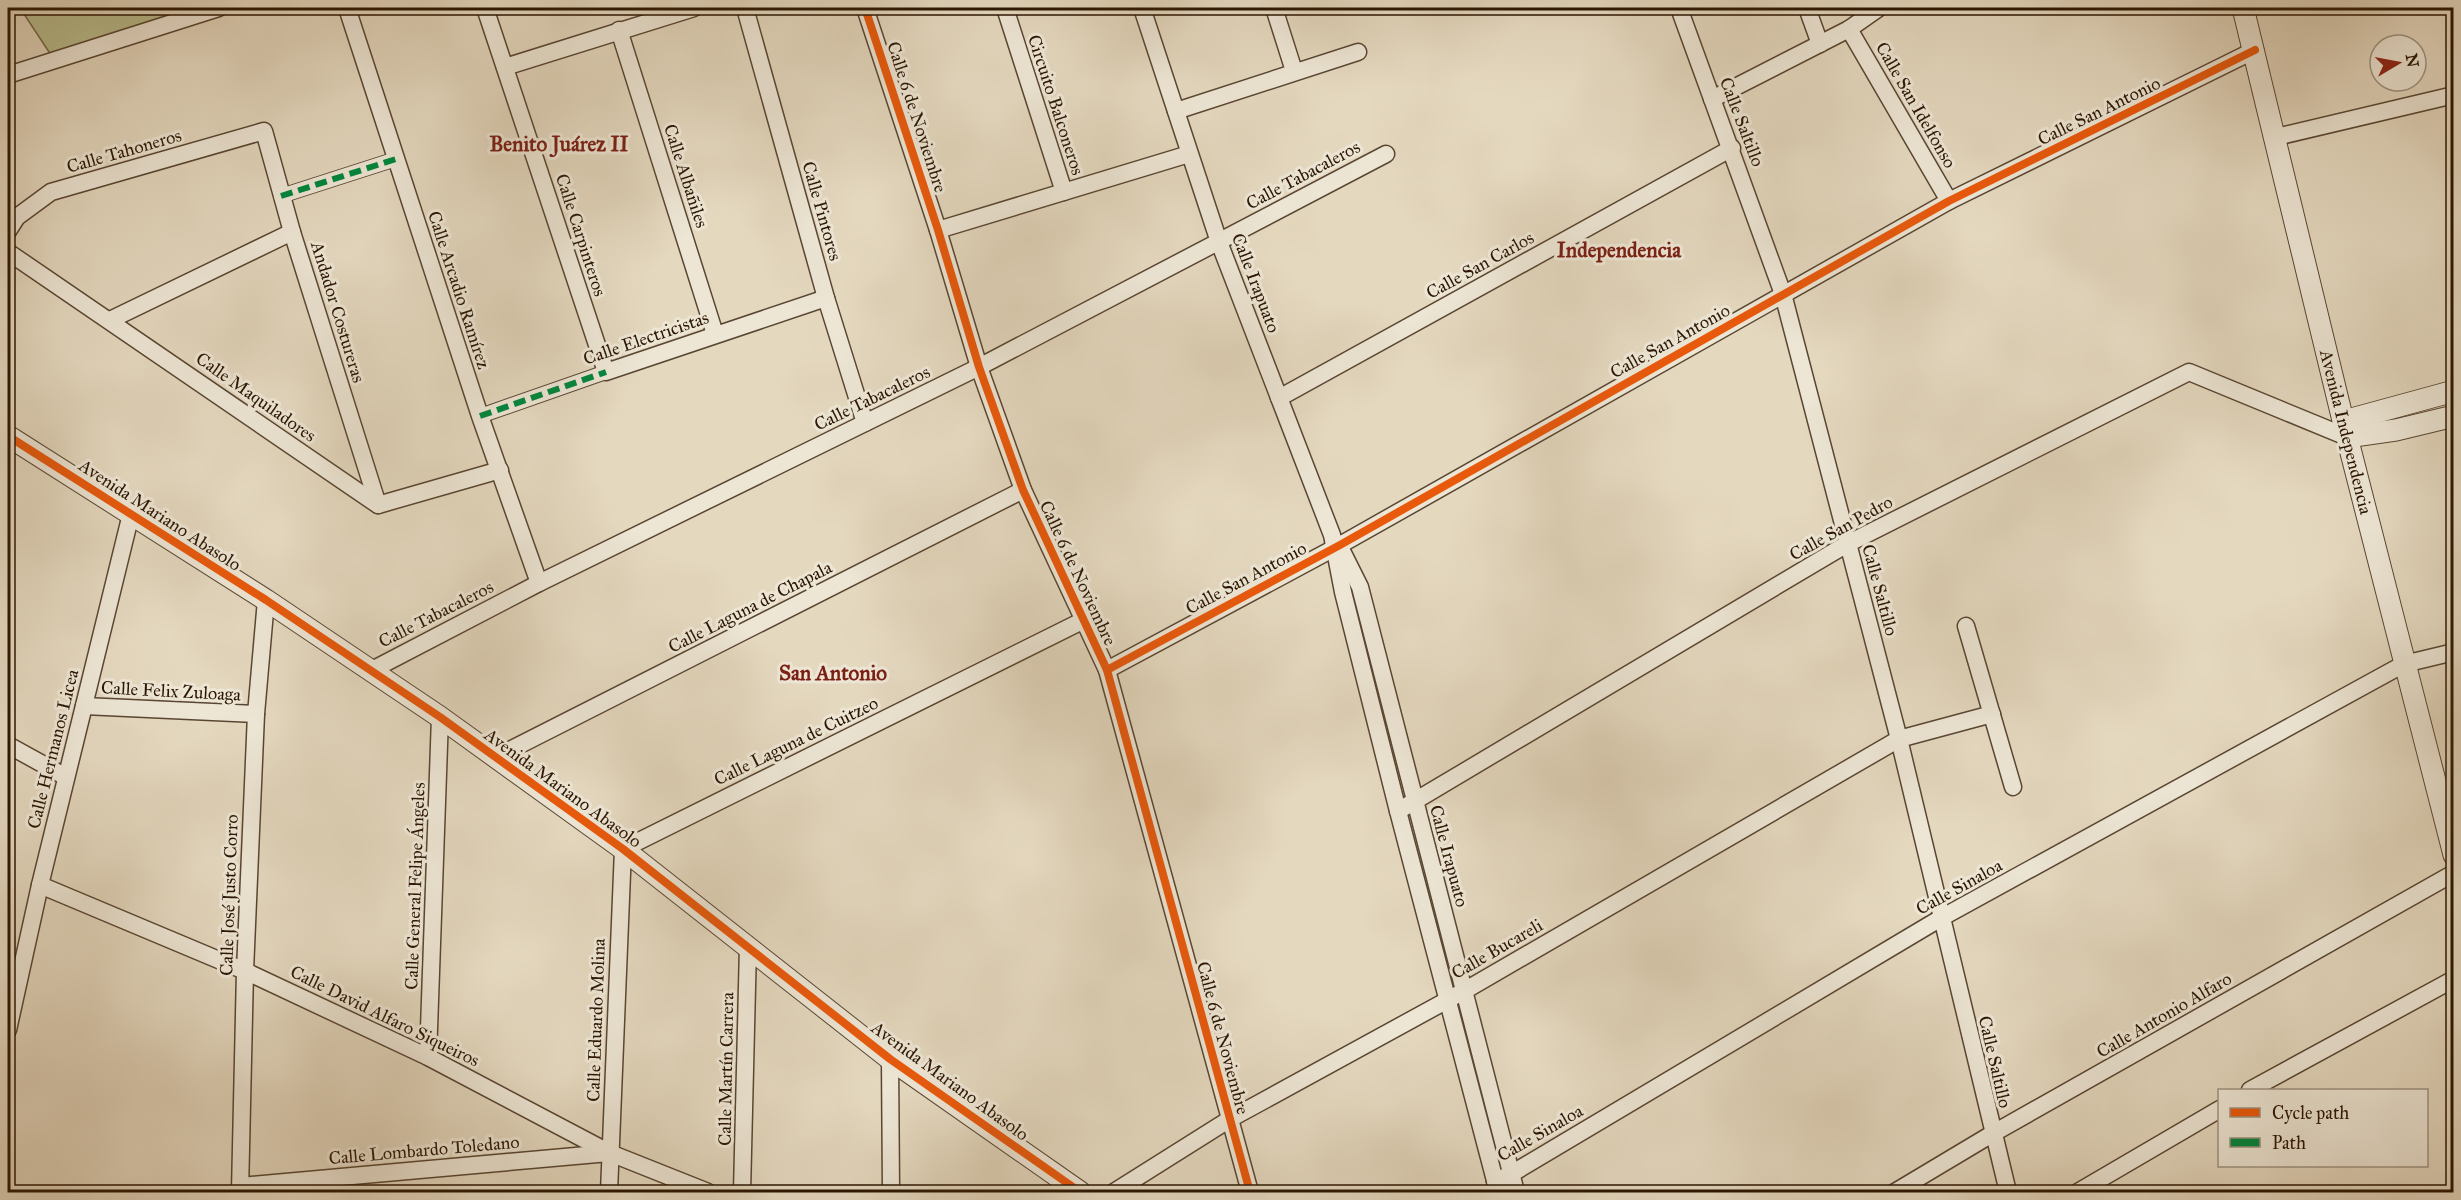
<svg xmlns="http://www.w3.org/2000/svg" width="2461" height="1200" viewBox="0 0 2461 1200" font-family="'IM FELL Great Primer',serif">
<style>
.green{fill:#b9bd8f;stroke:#726a49;stroke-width:1.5}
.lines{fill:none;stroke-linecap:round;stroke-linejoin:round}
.pedestrian-casing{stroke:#594632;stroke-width:16}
.minor-casing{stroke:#594632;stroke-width:19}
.tertiary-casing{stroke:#594632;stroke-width:23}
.pedestrian{stroke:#ede6d5;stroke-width:14}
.minor{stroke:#ede6d5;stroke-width:16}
.tertiary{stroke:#ede6d5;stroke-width:21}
.quiet{stroke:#00873e;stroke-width:6;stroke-dasharray:12 6;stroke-linecap:butt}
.cycleway-casing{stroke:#ede6d5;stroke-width:11}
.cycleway{stroke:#e8590c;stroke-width:8}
.labels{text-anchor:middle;stroke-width:6;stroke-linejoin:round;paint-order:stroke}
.street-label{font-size:18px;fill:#2b1603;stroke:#ede6d5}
.quarter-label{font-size:21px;font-weight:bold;fill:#7a1f14;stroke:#ede6d5}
</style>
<rect width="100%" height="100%" fill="#e4d8bf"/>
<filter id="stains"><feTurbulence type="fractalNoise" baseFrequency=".00333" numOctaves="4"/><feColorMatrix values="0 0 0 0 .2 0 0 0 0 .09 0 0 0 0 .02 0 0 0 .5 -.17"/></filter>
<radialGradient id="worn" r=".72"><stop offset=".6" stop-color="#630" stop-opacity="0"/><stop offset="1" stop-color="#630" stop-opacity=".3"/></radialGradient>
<path class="green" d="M 20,8 L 197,8 L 51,55 Z"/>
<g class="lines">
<g class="pedestrian-casing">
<g id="pedestrian">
<path d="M 281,196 L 396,159"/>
<path d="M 480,416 L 606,372"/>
</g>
</g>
<g class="minor-casing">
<g id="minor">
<path d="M 347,8 L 480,416 L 539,583"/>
<path d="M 485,8 L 606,372 L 826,298"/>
<path d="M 745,8 L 826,298 L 865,423"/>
<path d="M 865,8 L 938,230 L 979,367 L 1023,490 L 1107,670 L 1250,1192"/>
<path d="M 1005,8 L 1064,192"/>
<path d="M 1142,8 L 1219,242 L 1332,535 L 1343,592 L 1398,811 L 1498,1192"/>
<path d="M 1274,8 L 1294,71"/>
<path d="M 1679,8 L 1783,294 L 1899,739 L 2008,1192"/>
<path d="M 1807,8 L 1820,44"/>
<path d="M 1849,29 L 1949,201"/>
<path d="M 619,30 L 715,334"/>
<path d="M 505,67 L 694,8"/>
<path d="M 8,75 L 219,8"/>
<path d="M 1712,99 L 1849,29 L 1879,8"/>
<path d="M 1176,111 L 1358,52"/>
<path d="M 2276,137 L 2454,95"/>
<path d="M 938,230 L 1189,154"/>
<path d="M 8,231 L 17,217 L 51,192 L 264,131 L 292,232 L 378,505"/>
<path d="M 8,252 L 378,505 L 500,470"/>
<path d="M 110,320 L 292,232"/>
<path d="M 1279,398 L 1732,148"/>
<path d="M 1338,543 L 1360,587 L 1516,1192"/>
<path d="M 1966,626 L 2013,787"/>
<path d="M 372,670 L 539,583 L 979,367 L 1386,154"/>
<path d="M 1107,670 L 1340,545 L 1949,201 L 2255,50"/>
<path d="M 84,706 L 256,714"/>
<path d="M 8,745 L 66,777"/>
<path d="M 494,758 L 1023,490"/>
<path d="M 1398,811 L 1847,544 L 2189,372 L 2347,437"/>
<path d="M 40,885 L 245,971 L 428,1057 L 610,1153 L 708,1192"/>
<path d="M 8,1030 L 40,885 L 131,514"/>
<path d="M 428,1057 L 440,717"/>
<path d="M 890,1059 L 891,1192"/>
<path d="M 2250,1090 L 2454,979"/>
<path d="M 1495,1181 L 1511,1174 L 1941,918 L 2404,664 L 2454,652"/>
<path d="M 241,1186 L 609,1153"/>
<path d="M 240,1192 L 245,971 L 256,714 L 266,600"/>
<path d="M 609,1192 L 623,849 L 1084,620"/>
<path d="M 742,1192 L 748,946"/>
<path d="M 1114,1192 L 1230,1119 L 1464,991 L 1899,739 L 1992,714"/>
<path d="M 1895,1192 L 1992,1134 L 2454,873"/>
<path d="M 2078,1192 L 2220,1109"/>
</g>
</g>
<g class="tertiary-casing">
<g id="tertiary">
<path d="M 2243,8 L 2347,437 L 2454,855"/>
<path d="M 2344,421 L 2454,391"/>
<path d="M 8,436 L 266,600 L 440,717 L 623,849 L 890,1059 L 1080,1192"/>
<path d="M 2347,437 L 2396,430 L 2454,416"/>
</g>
</g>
<use href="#pedestrian" class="pedestrian"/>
<use href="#minor" class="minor"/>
<use href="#tertiary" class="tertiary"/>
<g class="quiet">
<path d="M 281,196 L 396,159"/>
<path d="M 480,416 L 606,372"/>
</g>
<g class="cycleway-casing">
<g id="cycleway">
<path d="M 865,8 L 938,230 L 979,367 L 1023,490 L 1107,670 L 1250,1192"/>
<path d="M 8,436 L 266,600 L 440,717 L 623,849 L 890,1059 L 1080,1192"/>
<path d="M 1107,670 L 1340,545 L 1949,201 L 2255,50"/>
</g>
</g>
<use href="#cycleway" class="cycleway"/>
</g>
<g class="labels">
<g class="street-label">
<text transform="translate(1056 105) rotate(72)" y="6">Circuito Balconeros</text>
<text transform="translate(1916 105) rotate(60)" y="6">Calle San Idelfonso</text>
<text transform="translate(2099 111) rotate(-26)" y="6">Calle San Antonio</text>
<text transform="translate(917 117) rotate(72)" y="6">Calle 6 de Noviembre</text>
<text transform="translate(1742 122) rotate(69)" y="6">Calle Saltillo</text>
<text transform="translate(124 151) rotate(-16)" y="6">Calle Tahoneros</text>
<text transform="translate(1303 175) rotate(-28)" y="6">Calle Tabacaleros</text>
<text transform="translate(686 176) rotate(72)" y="6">Calle Albañiles</text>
<text transform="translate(822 211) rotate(74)" y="6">Calle Pintores</text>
<text transform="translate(581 235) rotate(72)" y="6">Calle Carpinteros</text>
<text transform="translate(1480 265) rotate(-29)" y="6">Calle San Carlos</text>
<text transform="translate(1256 283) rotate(69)" y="6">Calle Irapuato</text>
<text transform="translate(459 290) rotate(72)" y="6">Calle Arcadio Ramírez</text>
<text transform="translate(338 312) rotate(73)" y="6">Andador Costureras</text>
<text transform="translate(646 338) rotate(-19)" y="6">Calle Electricistas</text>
<text transform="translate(1670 341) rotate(-29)" y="6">Calle San Antonio</text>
<text transform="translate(256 397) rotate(35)" y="6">Calle Maquiladores</text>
<text transform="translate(872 398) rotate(-26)" y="6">Calle Tabacaleros</text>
<text transform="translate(2346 432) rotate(76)" y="6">Avenida Independencia</text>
<text transform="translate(160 515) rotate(33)" y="6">Avenida Mariano Abasolo</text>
<text transform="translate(1841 528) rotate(-29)" y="6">Calle San Pedro</text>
<text transform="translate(1078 573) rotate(65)" y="6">Calle 6 de Noviembre</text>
<text transform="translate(1246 578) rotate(-28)" y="6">Calle San Antonio</text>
<text transform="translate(1880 590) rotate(75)" y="6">Calle Saltillo</text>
<text transform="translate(750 607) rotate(-27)" y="6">Calle Laguna de Chapala</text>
<text transform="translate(436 614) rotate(-27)" y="6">Calle Tabacaleros</text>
<text transform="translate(171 691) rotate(3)" y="6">Calle Felix Zuloaga</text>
<text transform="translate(796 741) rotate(-26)" y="6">Calle Laguna de Cuitzeo</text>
<text transform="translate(53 749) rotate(-76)" y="6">Calle Hermanos Licea</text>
<text transform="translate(563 788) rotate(36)" y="6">Avenida Mariano Abasolo</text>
<text transform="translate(1449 856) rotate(75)" y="6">Calle Irapuato</text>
<text transform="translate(415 886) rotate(-88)" y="6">Calle General Felipe Ángeles</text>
<text transform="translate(1959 887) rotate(-29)" y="6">Calle Sinaloa</text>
<text transform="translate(229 895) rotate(-88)" y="6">Calle José Justo Corro</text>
<text transform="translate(1497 949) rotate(-30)" y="6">Calle Bucareli</text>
<text transform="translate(2164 1015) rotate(-30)" y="6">Calle Antonio Alfaro</text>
<text transform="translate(385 1016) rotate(26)" y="6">Calle David Alfaro Siqueiros</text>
<text transform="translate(596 1020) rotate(-88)" y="6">Calle Eduardo Molina</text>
<text transform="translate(1223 1038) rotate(75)" y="6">Calle 6 de Noviembre</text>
<text transform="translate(1995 1062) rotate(77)" y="6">Calle Saltillo</text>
<text transform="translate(726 1069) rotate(-89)" y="6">Calle Martín Carrera</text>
<text transform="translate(950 1081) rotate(36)" y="6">Avenida Mariano Abasolo</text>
<text transform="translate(1540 1133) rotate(-30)" y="6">Calle Sinaloa</text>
<text transform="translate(424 1150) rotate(-5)" y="6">Calle Lombardo Toledano</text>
</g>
<g class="quarter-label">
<text x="559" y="151">Benito Juárez II</text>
<text x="1619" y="257">Independencia</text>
<text x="833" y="680">San Antonio</text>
</g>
</g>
<rect width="2461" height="1200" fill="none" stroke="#e4d8bf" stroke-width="30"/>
<rect x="9" y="9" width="2443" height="1182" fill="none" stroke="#2b1603" stroke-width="3"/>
<rect x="15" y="15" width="2431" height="1170" fill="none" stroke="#2b1603" stroke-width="1.5"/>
<rect x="2218" y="1089" width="210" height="78" fill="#ede6d5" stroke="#9f9381" stroke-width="1.5"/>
<rect x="2230" y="1108" width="30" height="9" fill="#e8590c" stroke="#9f9381" stroke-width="1.5"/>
<text x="2272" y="1119" font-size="18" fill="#2b1603">Cycle path</text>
<rect x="2230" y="1138" width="30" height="9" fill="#00873e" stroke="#9f9381" stroke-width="1.5"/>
<text x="2272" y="1149" font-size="18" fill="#2b1603">Path</text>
<g transform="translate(2398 63) rotate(80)"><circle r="28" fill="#ede6d5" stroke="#9f9381" stroke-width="1.5"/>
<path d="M0-4.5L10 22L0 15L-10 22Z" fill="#8f2418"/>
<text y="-9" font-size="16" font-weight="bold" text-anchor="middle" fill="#2b1603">N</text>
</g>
<rect width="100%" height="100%" filter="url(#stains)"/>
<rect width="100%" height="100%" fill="url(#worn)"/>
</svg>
